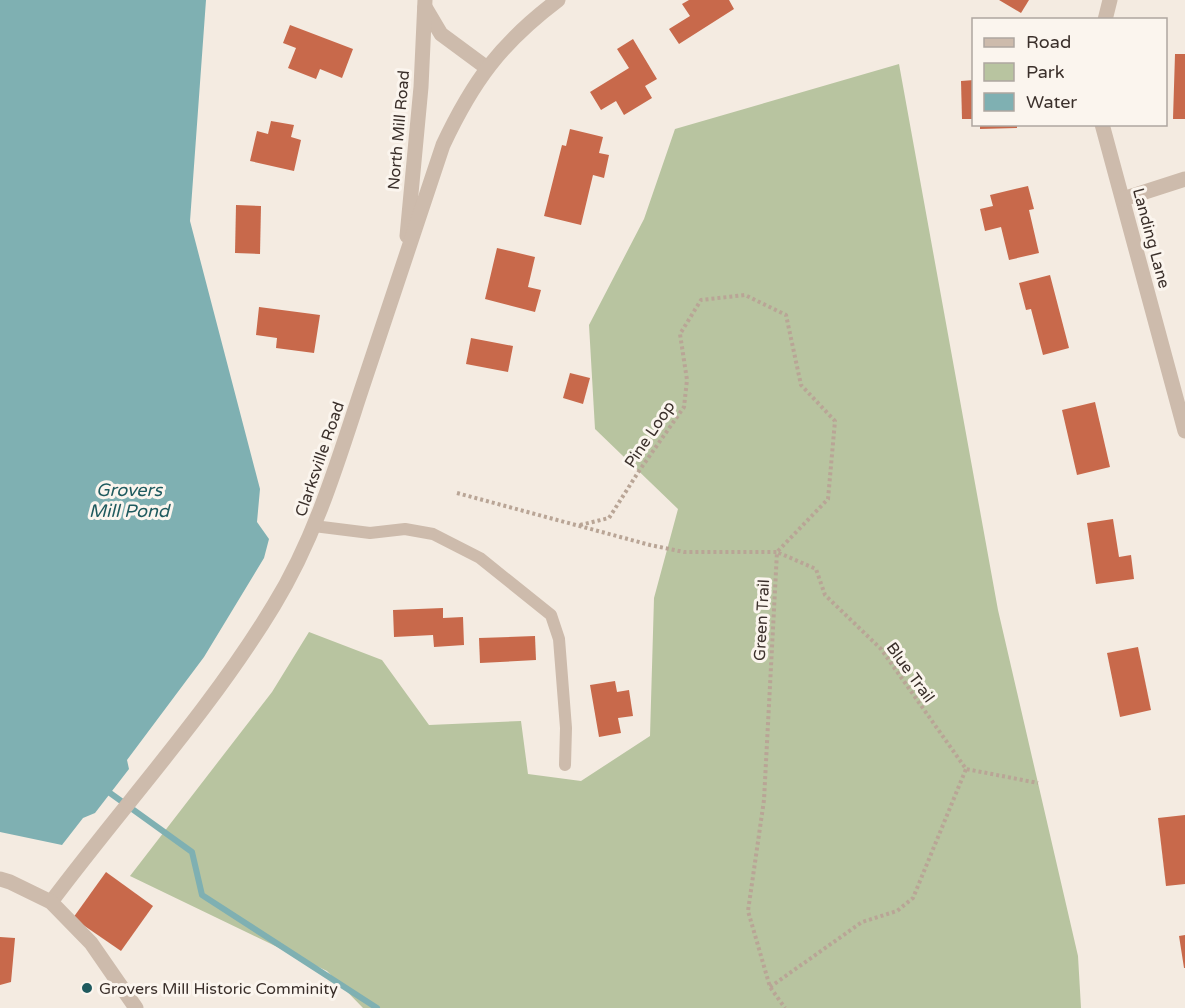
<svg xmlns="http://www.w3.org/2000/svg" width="1185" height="1008" viewBox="0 0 1185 1008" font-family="'Varela Round',sans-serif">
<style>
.green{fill:#b8c4a0}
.water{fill:#7fb0b2}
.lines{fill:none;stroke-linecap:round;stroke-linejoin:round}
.stream{stroke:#7fb0b2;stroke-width:6}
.building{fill:#c8694b}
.path{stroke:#b9a596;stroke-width:4;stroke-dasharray:3 3;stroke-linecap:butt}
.service{stroke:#cdbbac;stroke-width:12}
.minor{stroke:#cdbbac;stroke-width:15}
.tertiary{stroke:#cdbbac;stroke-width:15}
.poi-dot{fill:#1f5a5e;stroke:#fbf5ee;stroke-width:2}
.labels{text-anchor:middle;stroke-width:6;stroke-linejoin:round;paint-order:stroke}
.street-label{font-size:16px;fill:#3b302b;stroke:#fbf5ee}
.poi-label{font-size:16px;fill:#3b302b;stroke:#fbf5ee;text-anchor:start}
.water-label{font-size:18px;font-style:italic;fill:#1f5a5e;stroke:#fbf5ee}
</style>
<rect width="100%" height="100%" fill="#f4ebe1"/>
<path class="green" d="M 899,64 L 998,610 L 1078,956 L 1081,1008 L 363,1008 L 327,971 L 130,876 L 272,692 L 309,632 L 382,660 L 429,725 L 521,721 L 528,774 L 581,781 L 650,736 L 654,598 L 678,509 L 595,429 L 589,325 L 644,219 L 675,129 Z"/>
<path class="water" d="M 0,0 L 206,0 L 190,221 L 260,489 L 257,522 L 269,539 L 264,558 L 204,657 L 127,760 L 129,769 L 95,813 L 83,818 L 62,845 L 0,832 Z"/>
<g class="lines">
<path class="stream" d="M 110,793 L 192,852 L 202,895 L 377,1008"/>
</g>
<g class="building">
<path d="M 689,0 L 729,0 L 734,9 L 679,44 L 669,29 L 690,16 L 682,4 Z"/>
<path d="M 999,0 L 1029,0 L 1021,13 Z"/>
<path d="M 290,25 L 353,49 L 342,78 L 320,69 L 316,79 L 288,68 L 296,48 L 283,43 Z"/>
<path d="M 633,39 L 657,79 L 645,86 L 652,98 L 624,115 L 616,101 L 601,110 L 590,92 L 629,68 L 617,49 Z"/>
<path d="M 1175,54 L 1185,54 L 1185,119 L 1173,119 Z"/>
<path d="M 974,80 L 974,119 L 962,119 L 961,81 Z"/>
<path d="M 271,121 L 294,125 L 291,137 L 301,140 L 294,171 L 250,161 L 257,131 L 268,134 Z"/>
<path d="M 980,124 L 1017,124 L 1017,128 L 980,129 Z"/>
<path d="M 570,129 L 603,137 L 599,153 L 609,155 L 604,178 L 593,175 L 581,225 L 544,216 L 562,145 L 566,146 Z"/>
<path d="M 1028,186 L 1034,209 L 1029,210 L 1039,253 L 1009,260 L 1001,227 L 985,231 L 980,209 L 993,206 L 990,195 Z"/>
<path d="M 236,205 L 261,206 L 260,254 L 235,253 Z"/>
<path d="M 497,248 L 535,257 L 528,287 L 541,290 L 535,312 L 485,299 Z"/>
<path d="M 1050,275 L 1069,348 L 1043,355 L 1031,309 L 1026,310 L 1019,283 Z"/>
<path d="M 259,307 L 320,315 L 314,353 L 276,348 L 277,338 L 256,335 Z"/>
<path d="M 471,338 L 513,346 L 508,372 L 466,364 Z"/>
<path d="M 570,373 L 590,378 L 583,404 L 563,398 Z"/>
<path d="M 1095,402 L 1110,467 L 1077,475 L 1062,410 Z"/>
<path d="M 1113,519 L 1119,557 L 1131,555 L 1134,579 L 1096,584 L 1087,523 Z"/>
<path d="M 443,608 L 443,618 L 463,617 L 464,645 L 434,647 L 433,635 L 394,637 L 393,610 Z"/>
<path d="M 535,636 L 536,660 L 480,663 L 479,638 Z"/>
<path d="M 1138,647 L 1151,710 L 1120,717 L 1107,653 Z"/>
<path d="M 615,681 L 617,692 L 629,690 L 633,716 L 618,718 L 621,733 L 599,737 L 590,685 Z"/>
<path d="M 1185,815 L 1185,884 L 1166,886 L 1158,818 Z"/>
<path d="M 106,872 L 153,906 L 121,951 L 73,918 Z"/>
<path d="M 1185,935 L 1185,968 L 1184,968 L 1179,936 Z"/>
<path d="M 0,937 L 15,938 L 11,982 L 0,985 Z"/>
</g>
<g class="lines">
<g class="path">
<path d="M 457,493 L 650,545 L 684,552 L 777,552 L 764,800 L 748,911 L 770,987 L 785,1008"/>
<path d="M 580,525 L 609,518 L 639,471 L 684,407 L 687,380 L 680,334 L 701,300 L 745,295 L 786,315 L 801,385 L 835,421 L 828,499 L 777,552 L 816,569 L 825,595 L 881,649 L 966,769 L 1038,783"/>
<path d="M 770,987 L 862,922 L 897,911 L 913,898 L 966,769"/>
</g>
<path class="service" d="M 314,526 L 370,533 L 405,529 L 433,534 L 480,558 L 551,615 L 559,639 L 566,728 L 565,765"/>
<g class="minor">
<path d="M 425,7 L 441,34 L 487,68"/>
<path d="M 1105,20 L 1110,0"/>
<path d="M 1102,124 L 1185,431"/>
<path d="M 1123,199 L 1185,179"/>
<path d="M 407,236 L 421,87 L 425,0"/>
<path d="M 51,902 C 125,803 210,711 274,605 C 315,538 337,464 361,391 C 389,309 416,227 443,145 C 473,81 501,43 558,0"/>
</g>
<path class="tertiary" d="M 0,879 L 10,882 L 51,902 L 91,943 L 136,1008"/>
</g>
<circle class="poi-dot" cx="87" cy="988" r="6"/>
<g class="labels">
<g class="street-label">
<text transform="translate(398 130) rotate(-85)" y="6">North Mill Road</text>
<text transform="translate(1152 238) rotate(75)" y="6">Landing Lane</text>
<text transform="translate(649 434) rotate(-56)" y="6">Pine Loop</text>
<text transform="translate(319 459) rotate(-71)" y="6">Clarksville Road</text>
<text transform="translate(761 620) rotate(-87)" y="6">Green Trail</text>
<text transform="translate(911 672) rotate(54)" y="6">Blue Trail</text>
</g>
<g class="poi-label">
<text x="99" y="994">Grovers Mill Historic Comminity</text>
</g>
<g class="water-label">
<text x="129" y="496">Grovers<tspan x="129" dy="21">Mill Pond</tspan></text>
</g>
</g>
<rect x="972" y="18" width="195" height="108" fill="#fbf5ee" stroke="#aea6a0" stroke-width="1.5"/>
<rect x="984" y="38" width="30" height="9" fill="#cdbbac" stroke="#aea6a0" stroke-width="1.5"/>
<text x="1026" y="48" font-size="18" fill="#3b302b">Road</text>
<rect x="984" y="63" width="30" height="18" fill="#b8c4a0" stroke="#aea6a0" stroke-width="1.5"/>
<text x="1026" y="78" font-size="18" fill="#3b302b">Park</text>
<rect x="984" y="93" width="30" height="18" fill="#7fb0b2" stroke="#aea6a0" stroke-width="1.5"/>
<text x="1026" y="108" font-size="18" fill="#3b302b">Water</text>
</svg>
